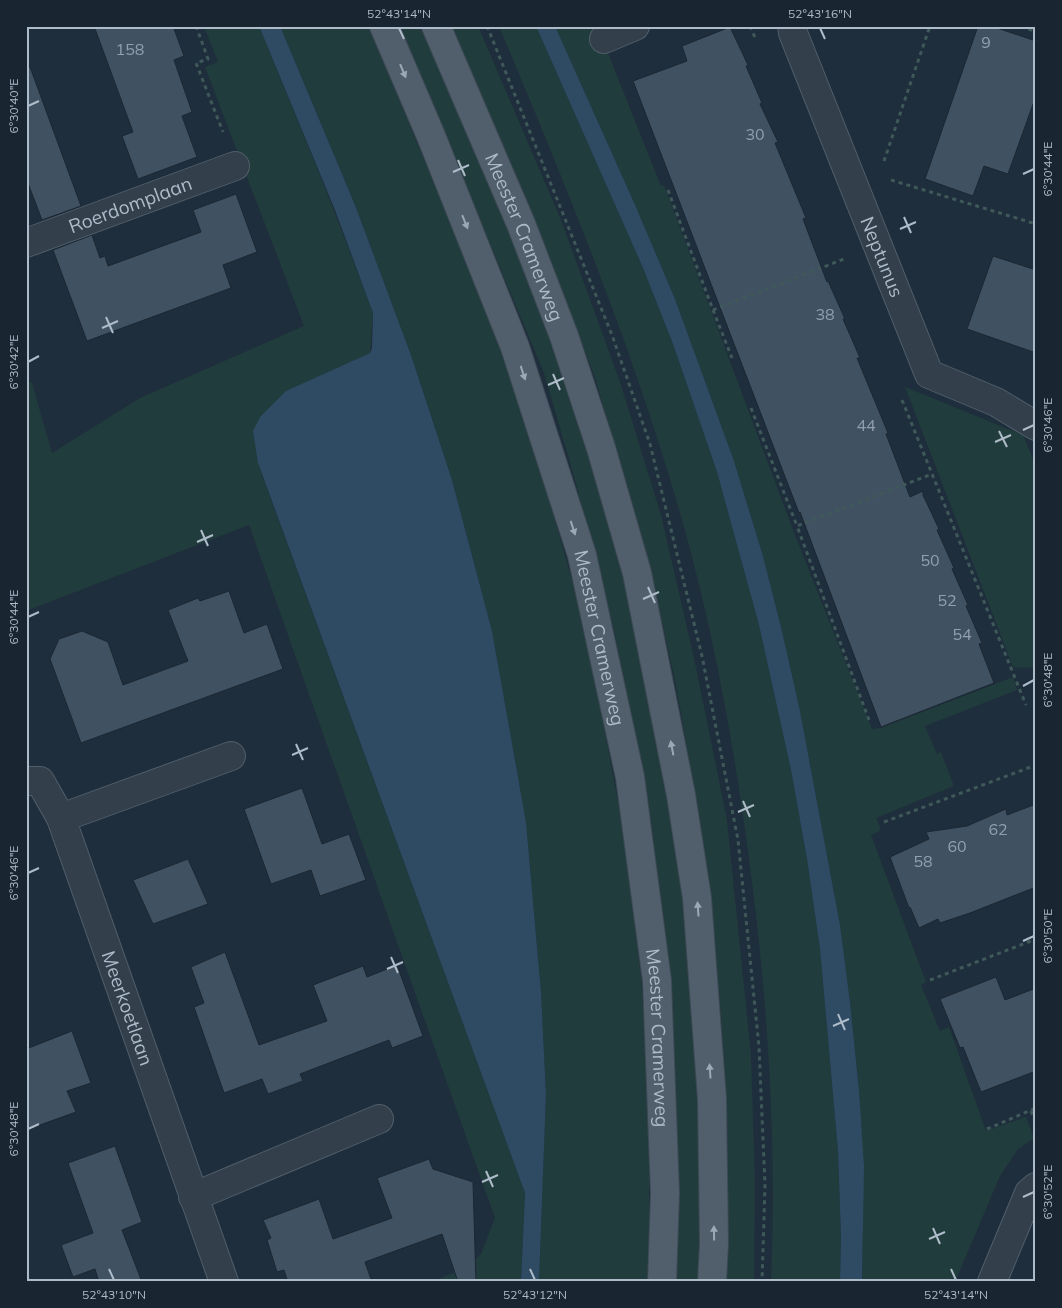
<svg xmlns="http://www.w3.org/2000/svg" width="1062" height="1308" viewBox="0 0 1062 1308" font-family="Mulish,sans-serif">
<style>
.green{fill:#213c3d}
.water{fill:#2f4a63}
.building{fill:#405161;stroke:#1b2733}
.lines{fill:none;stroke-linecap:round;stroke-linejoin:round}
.minor-casing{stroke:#515e6a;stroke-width:30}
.major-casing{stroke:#3d4955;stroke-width:30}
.path{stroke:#3f595a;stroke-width:3;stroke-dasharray:4 4;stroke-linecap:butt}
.minor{stroke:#33404c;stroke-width:28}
.major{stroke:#515f6c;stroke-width:28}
.oneway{fill:#9ba9b6}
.ticks{fill:none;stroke:#aebbc8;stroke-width:2}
.labels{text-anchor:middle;stroke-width:5;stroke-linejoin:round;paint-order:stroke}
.number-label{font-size:16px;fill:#92a0ae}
.street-label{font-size:19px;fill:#aebbc8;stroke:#192531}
.neatline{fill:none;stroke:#aebbc8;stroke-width:2}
.ticks-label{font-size:12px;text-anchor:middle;fill:#aebbc8}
</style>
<rect width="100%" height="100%" fill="#1f2e3c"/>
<g class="green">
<path d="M 204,26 L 259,26 L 330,200 L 373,313 L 370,353 L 287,391 L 259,467 L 525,1193 L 521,1282 L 431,1282 L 468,1267 L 481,1254 L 495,1218 L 249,525 L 26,611 L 26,380 L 32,383 L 52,453 L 140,398 L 304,326 L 205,67 L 218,62 Z"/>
<path d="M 280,26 L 368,26 L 477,285 L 524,409 L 578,602 L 600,706 L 623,828 L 641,976 L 649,1099 L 649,1282 L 539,1282 L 546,1094 L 541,992 L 526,822 L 492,631 L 452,480 L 411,355 L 355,205 Z"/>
<path d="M 399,26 L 421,26 L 494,196 L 551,337 L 597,474 L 635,622 L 657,732 L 681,874 L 692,976 L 700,1098 L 702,1204 L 700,1282 L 676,1282 L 678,1154 L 671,1017 L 652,826 L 614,630 L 575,480 L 544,373 Z"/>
<path d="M 451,26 L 478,26 L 561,220 L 620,382 L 661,515 L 694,658 L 727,820 L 751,1055 L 755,1184 L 754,1282 L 727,1282 L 728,1142 L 723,1042 L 711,897 L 698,809 L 675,680 L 649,563 L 596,381 L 571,313 Z"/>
<path d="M 499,26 L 536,26 L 643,268 L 673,344 L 717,472 L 759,625 L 791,770 L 807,859 L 820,949 L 838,1151 L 841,1237 L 840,1282 L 771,1282 C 777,1142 768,1004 750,866 C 735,752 715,638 684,527 C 636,355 568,191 499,26 Z"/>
<path d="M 555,26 L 590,26 L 602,53 L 608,53 L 661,186 L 664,185 L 793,530 L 872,729 L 881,728 L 1013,677 L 1017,690 L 925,726 L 937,754 L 941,752 L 954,786 L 876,818 L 881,830 L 871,835 L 926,982 L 921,985 L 940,1031 L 949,1027 L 986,1131 L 1026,1117 L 1034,1138 L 1018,1149 L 1000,1176 L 955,1282 L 862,1282 L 863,1244 L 859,1089 L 850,1002 L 840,925 L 800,711 L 782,631 L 763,556 L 734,461 L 675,299 L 636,207 Z"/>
<path d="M 905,387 L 1023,435 L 1036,466 L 1036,668 L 1013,667 Z"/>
</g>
<g class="water">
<path d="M 259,26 L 280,26 L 355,205 L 411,355 L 452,480 L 492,631 L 526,822 L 541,992 L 546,1094 L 539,1282 L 521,1282 L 525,1193 L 258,463 L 253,431 L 260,417 L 286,391 L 370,353 L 372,348 L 373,313 L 335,210 Z"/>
<path d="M 536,26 L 555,26 L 636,207 L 675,299 L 734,461 L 763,556 L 782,631 L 800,711 L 840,925 L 850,1002 L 859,1090 L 864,1167 L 862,1282 L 840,1282 L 841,1237 L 838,1151 L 820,949 L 807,859 L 791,770 L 759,625 L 717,472 L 673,344 L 643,268 Z"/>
</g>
<g class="building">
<path d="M 94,26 L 173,26 L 184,56 L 174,60 L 192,112 L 182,116 L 197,157 L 138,179 L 122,136 L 133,132 Z"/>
<path d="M 978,26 L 991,26 L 1036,41 L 1036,96 L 1008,174 L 984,166 L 973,196 L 925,179 Z"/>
<path d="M 730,27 L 748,65 L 746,66 L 762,103 L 760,104 L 778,142 L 775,143 L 806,218 L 803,219 L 827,282 L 828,281 L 845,319 L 843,319 L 860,358 L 857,358 L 888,433 L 886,434 L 910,497 L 923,491 L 923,495 L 939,529 L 937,530 L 954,568 L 952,569 L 968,605 L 966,606 L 982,643 L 979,644 L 994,683 L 881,727 L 800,512 L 799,513 L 633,81 L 687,61 L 682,46 Z"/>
<path d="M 26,67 L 30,67 L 81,206 L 42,220 L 26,178 Z"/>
<path d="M 236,194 L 257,252 L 223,265 L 231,288 L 87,341 L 53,250 L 92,235 L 100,258 L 105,256 L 108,266 L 201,232 L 193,210 Z"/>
<path d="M 993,256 L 1036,270 L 1036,353 L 967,329 Z"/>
<path d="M 229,591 L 244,633 L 267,624 L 283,669 L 81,743 L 50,659 L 59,639 L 82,631 L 108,642 L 123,685 L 188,661 L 168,610 L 198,598 L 200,601 Z"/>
<path d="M 302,788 L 322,844 L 349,834 L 366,880 L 320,896 L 311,870 L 271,884 L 244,809 Z"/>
<path d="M 1036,804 L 1036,887 L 970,913 L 940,923 L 938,919 L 919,928 L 910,907 L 909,908 L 890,857 L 929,839 L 926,832 L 967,826 L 1006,809 L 1007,815 Z"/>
<path d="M 188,859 L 208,904 L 153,924 L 133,880 Z"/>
<path d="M 225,952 L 259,1045 L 327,1021 L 313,985 L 363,966 L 367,977 L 397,965 L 423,1036 L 392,1048 L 389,1040 L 300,1074 L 303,1081 L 268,1094 L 262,1079 L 224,1093 L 194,1007 L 204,1003 L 191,967 Z"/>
<path d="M 996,977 L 1005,1000 L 1036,988 L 1036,1071 L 981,1092 L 963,1047 L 960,1048 L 940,999 Z"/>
<path d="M 72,1031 L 91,1083 L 67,1091 L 76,1112 L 26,1130 L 26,1049 Z"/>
<path d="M 115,1146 L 142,1222 L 122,1230 L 142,1282 L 99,1282 L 95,1269 L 73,1277 L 61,1245 L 93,1233 L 68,1163 Z"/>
<path d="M 429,1159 L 433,1169 L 473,1182 L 476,1282 L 458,1282 L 442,1234 L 365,1262 L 372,1282 L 288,1282 L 284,1270 L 277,1272 L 267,1240 L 271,1238 L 263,1220 L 319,1199 L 333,1239 L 392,1218 L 377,1178 Z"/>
</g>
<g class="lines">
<g class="minor-casing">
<g id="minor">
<path id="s1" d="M 792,26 L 793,33 L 929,374 L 996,402 L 1036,426"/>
<path d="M 604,39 L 635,26"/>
<path id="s2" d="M 26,243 L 235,166"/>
<path id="s3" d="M 26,781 L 40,781 L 61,818 L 224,1282"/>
<path d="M 61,818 L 231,756"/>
<path d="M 193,1197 L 379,1119"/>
<path d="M 992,1282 L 1029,1193 L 1036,1187"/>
</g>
</g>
<g class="major-casing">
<g id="major">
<path id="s4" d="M 384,26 L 431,136 L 515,347 L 582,555 L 630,777 L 657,981 L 665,1193 L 662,1282"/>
<path id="s5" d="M 436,26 L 521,224 L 564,336 L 601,448 L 637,573 L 681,795 L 697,898 L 712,1099 L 714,1243 L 712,1282"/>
</g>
</g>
<g class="path">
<path d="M 196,26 L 208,59 L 196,63 L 223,132"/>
<path d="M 487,26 L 612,335 L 650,444 L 702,656 L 738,840 L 759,1047 L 765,1185 L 762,1282"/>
<path d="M 750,26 L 756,40"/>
<path d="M 1021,26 L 1036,32"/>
<path d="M 884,161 L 930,26"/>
<path d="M 891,180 L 1036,224"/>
<path d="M 668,190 L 713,310 L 844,259"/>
<path d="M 1034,224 L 1036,218"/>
<path d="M 713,310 L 732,358"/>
<path d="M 902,400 L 1026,705"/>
<path d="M 751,408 L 797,526"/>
<path d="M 869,720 L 797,526 L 932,474"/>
<path d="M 884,822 L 1036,765"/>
<path d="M 930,980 L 1036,939"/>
<path d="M 1031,1111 L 1036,1124"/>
<path d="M 987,1129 L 1036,1108"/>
</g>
<use href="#minor" class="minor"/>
<use href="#major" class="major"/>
</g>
<defs><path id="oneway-solid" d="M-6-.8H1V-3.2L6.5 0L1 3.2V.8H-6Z" transform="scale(1.25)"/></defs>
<g class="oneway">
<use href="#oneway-solid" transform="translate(403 71) rotate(67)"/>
<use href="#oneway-solid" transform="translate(465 222) rotate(68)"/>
<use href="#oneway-solid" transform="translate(523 373) rotate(72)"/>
<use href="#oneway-solid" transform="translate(573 528) rotate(72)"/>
<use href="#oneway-solid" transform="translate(672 748) rotate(-101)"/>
<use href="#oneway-solid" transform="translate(698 909) rotate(-94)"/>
<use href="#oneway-solid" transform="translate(710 1071) rotate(-94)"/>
<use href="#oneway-solid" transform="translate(714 1233) rotate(-91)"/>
</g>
<path class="ticks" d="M 399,28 L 404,39M 820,28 L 825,39M 28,106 L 39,101M 458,160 L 465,176M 453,172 L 469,165M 1023,174 L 1034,169M 904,217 L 911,233M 900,229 L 916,222M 106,317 L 113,333M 102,328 L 118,321M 28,362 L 39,356M 553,374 L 560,390M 548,385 L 564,378M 1023,430 L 1034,425M 999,431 L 1007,447M 995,442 L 1011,435M 201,530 L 208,546M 197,542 L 213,535M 648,587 L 655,603M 643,599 L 659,592M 28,617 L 39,612M 1023,686 L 1034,680M 296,744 L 303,760M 292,755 L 308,748M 743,801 L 750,817M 738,812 L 754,805M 28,873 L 39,868M 1023,941 L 1034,936M 391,957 L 398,973M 387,969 L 403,962M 838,1014 L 845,1030M 833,1026 L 849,1019M 28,1129 L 39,1124M 486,1171 L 493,1187M 482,1182 L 498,1175M 1023,1197 L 1034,1192M 933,1228 L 940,1244M 929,1239 L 945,1232M 109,1269 L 114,1280M 530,1269 L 535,1280M 951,1269 L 956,1280"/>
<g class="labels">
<g class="number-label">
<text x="986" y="48">9</text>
<text x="130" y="55">158</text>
<text x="755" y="140">30</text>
<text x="825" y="320">38</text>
<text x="866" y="431">44</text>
<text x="930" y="566">50</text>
<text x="947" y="606">52</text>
<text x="962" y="640">54</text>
<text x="998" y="835">62</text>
<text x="957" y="852">60</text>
<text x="923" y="867">58</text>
</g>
<g class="street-label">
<text dy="7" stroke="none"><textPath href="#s2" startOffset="111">Roerdomplaan</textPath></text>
<text dy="7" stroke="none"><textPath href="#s5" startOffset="229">Meester Cramerweg</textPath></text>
<text dy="7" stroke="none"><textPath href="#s1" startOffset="248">Neptunus</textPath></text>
<text dy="7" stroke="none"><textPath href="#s4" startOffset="650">Meester Cramerweg</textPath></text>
<text dy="7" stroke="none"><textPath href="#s3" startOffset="258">Meerkoetlaan</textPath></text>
<text dy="7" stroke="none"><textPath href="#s4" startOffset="1055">Meester Cramerweg</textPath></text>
</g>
</g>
<rect width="1062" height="1308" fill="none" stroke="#192531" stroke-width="55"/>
<rect x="28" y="28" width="1006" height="1252" class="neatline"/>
<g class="ticks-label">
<text x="399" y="18">52°43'14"N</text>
<text x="820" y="18">52°43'16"N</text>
<text transform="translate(14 106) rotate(-90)" y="4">6°30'40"E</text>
<text transform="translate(1048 169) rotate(-90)" y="4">6°30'44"E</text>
<text transform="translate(14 362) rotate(-90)" y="4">6°30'42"E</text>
<text transform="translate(1048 425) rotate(-90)" y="4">6°30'46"E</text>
<text transform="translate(14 617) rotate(-90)" y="4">6°30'44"E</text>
<text transform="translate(1048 680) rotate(-90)" y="4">6°30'48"E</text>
<text transform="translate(14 873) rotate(-90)" y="4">6°30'46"E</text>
<text transform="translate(1048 936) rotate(-90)" y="4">6°30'50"E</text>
<text transform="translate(14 1129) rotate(-90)" y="4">6°30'48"E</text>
<text transform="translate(1048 1192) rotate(-90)" y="4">6°30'52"E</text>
<text x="114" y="1299">52°43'10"N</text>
<text x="535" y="1299">52°43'12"N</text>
<text x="956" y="1299">52°43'14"N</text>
</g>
</svg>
